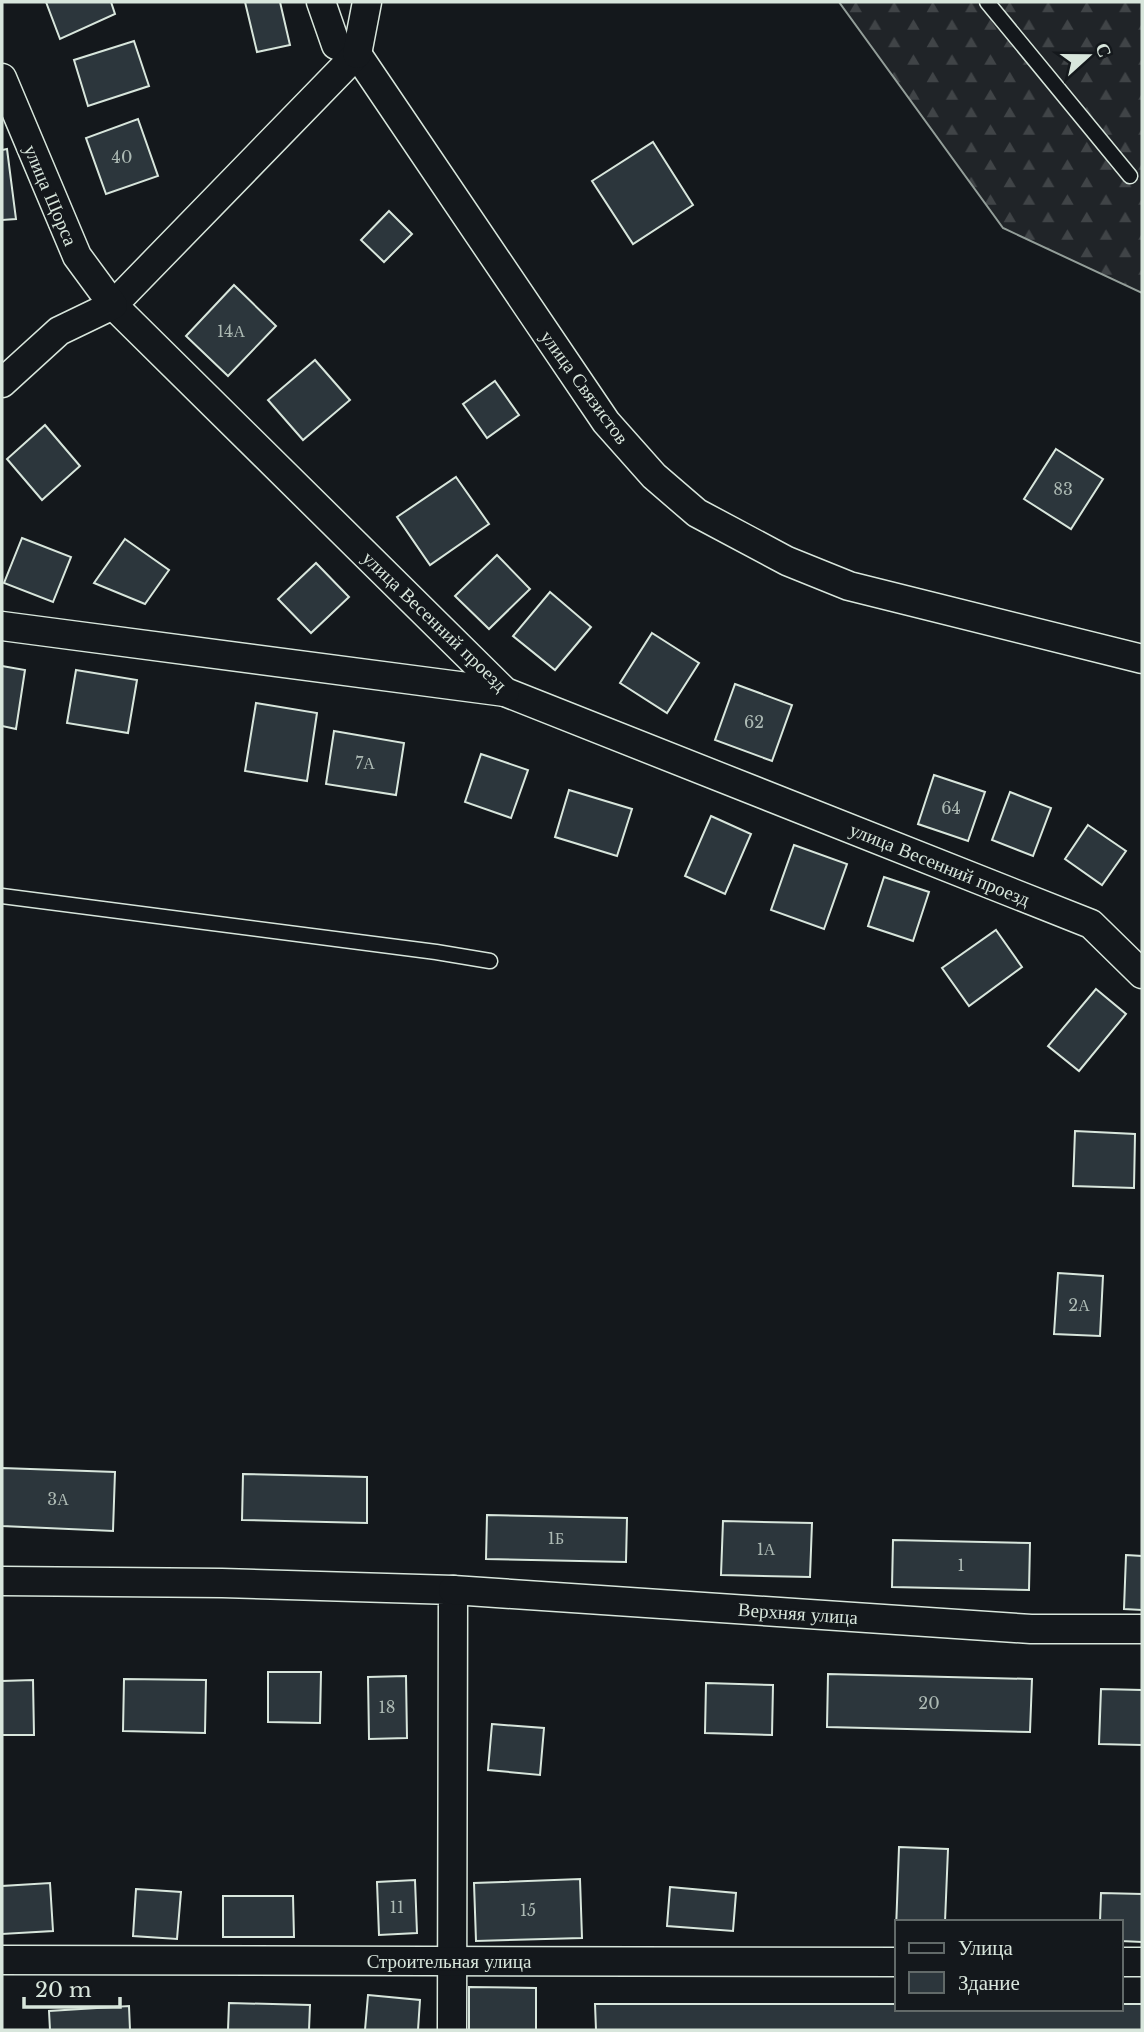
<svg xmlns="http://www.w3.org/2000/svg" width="1144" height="2032" viewBox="0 0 1144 2032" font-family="'Libre Baskerville',serif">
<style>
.forest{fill:url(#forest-firs);stroke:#939e99;stroke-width:2}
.building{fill:#2c363c;stroke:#d8e6dc;stroke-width:2}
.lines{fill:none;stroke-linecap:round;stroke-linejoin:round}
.lane-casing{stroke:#d8e6dc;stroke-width:17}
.street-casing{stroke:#d8e6dc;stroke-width:31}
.lane{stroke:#14181c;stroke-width:14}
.street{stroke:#14181c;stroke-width:28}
.labels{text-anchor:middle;stroke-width:5;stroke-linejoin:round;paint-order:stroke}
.number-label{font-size:16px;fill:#adbab4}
.street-label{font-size:19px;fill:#d8e6dc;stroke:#14181c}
</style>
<defs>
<pattern id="forest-firs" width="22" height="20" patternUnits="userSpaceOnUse" patternTransform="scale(1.75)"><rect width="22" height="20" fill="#202428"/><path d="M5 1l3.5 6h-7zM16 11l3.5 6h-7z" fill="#404447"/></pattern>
</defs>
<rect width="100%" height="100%" fill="#14181c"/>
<path class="forest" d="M 839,2 L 1142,2 L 1142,293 L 1003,228 Z"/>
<g class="building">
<path d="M 46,2 L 111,2 L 115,14 L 60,39 Z"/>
<path d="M 245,2 L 280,2 L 290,45 L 257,52 Z"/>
<path d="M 134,41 L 149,86 L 88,106 L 74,60 Z"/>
<path d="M 138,119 L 158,176 L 106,194 L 86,138 Z"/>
<path d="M 653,142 L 693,205 L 633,244 L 592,181 Z"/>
<path d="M 7,149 L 16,219 L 2,220 L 2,150 Z"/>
<path d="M 389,211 L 412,234 L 384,262 L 361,240 Z"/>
<path d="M 234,285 L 276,326 L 228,376 L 186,336 Z"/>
<path d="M 315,360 L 350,400 L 303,440 L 268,400 Z"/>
<path d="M 495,381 L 519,415 L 487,438 L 463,404 Z"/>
<path d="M 45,425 L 80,466 L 42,500 L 7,459 Z"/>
<path d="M 1056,449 L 1103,479 L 1071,529 L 1024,499 Z"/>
<path d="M 456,477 L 489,524 L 430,565 L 397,517 Z"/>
<path d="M 22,538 L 71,557 L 53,602 L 4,583 Z"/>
<path d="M 125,539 L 169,570 L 145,604 L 94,583 Z"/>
<path d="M 497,555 L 530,589 L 489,629 L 455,596 Z"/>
<path d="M 316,563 L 349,597 L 311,633 L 278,599 Z"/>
<path d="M 550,592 L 591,627 L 555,670 L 513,636 Z"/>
<path d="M 652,633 L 699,663 L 667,713 L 620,683 Z"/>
<path d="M 2,666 L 25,670 L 16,729 L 2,726 Z"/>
<path d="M 76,670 L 137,680 L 128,733 L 67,723 Z"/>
<path d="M 735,684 L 792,705 L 772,761 L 715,740 Z"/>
<path d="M 256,703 L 317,713 L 307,781 L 245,771 Z"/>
<path d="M 334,731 L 404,743 L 396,795 L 326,784 Z"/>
<path d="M 481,754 L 528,770 L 511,818 L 465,802 Z"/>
<path d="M 934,775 L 985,792 L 968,841 L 918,824 Z"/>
<path d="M 569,790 L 632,809 L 617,856 L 555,837 Z"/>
<path d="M 1010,792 L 1051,808 L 1033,856 L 992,840 Z"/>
<path d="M 711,816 L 751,834 L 725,894 L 685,876 Z"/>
<path d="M 1088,825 L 1126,851 L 1102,885 L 1065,859 Z"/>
<path d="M 794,845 L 847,864 L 824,929 L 771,910 Z"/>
<path d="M 884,877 L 929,892 L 913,941 L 868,926 Z"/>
<path d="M 996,930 L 1022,967 L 969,1006 L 942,968 Z"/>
<path d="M 1096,989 L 1126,1014 L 1079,1071 L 1048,1046 Z"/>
<path d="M 1075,1131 L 1135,1134 L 1134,1188 L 1073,1186 Z"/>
<path d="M 1058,1273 L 1103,1276 L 1100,1336 L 1054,1334 Z"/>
<path d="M 2,1468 L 115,1472 L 113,1531 L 2,1526 Z"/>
<path d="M 243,1474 L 367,1477 L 367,1523 L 242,1520 Z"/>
<path d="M 487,1515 L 627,1518 L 626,1562 L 486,1559 Z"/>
<path d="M 723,1521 L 812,1523 L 810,1577 L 721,1575 Z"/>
<path d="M 893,1540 L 1030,1543 L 1029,1590 L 892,1587 Z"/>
<path d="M 1126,1555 L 1142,1556 L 1142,1610 L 1124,1609 Z"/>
<path d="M 268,1672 L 321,1672 L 320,1723 L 268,1722 Z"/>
<path d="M 828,1674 L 1032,1679 L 1030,1732 L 827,1727 Z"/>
<path d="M 406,1676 L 407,1738 L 369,1739 L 368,1677 Z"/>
<path d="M 124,1679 L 206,1680 L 205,1733 L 123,1731 Z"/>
<path d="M 33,1680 L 34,1735 L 2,1735 L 2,1681 Z"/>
<path d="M 706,1683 L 773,1685 L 772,1735 L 705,1733 Z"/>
<path d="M 1101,1689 L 1142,1690 L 1142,1745 L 1099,1744 Z"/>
<path d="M 492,1724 L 544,1728 L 540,1775 L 488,1770 Z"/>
<path d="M 899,1847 L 948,1849 L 945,1922 L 897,1922 L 896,1930 Z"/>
<path d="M 580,1879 L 582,1938 L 476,1941 L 474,1883 Z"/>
<path d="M 415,1880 L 417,1933 L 379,1935 L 377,1882 Z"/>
<path d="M 50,1883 L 53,1931 L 2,1934 L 2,1886 Z"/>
<path d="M 670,1887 L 736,1893 L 733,1931 L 667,1926 Z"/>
<path d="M 136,1889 L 181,1892 L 177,1939 L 133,1936 Z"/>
<path d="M 1101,1893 L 1142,1894 L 1142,1942 L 1121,1941 L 1121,1922 L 1100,1922 Z"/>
<path d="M 223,1896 L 293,1896 L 294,1937 L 223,1937 Z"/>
<path d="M 469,1987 L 536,1988 L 536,2030 L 469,2030 Z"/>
<path d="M 368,1995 L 420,2000 L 418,2030 L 365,2030 Z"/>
<path d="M 229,2003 L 310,2005 L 309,2030 L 228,2030 Z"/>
<path d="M 595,2004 L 897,2004 L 897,2009 L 1121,2009 L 1121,2004 L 1142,2004 L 1142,2030 L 596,2030 Z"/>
<path d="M 129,2006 L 130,2030 L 50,2030 L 49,2011 Z"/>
</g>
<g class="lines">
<g class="lane-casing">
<g id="lane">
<path d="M 987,2 L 1130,176"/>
<path d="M 2,896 L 436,952 L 490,961"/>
</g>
</g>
<g class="street-casing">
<g id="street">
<path d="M 321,2 L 336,45 L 357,54 L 606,422 L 654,476 L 697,513 L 787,561 L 849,586 L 1142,659"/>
<path d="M 357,54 L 113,305 L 505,692 L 1091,924 L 1142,974"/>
<path d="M 357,54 L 367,2"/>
<path d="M 2,78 L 77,256 L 113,305 L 59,331 L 2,383"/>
<path d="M 2,626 L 505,692"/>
<path d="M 2,1581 L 222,1583 L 453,1590 L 452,2030"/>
<path d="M 453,1590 L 1031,1629 L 1142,1629"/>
<path d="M 2,1960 L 897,1962"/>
<path d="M 1121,1962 L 1142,1962"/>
</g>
</g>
<use href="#lane" class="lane"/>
<use href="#street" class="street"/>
</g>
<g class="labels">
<g class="number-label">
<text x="122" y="163">40</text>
<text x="231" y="337">14А</text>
<text x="1063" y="495">83</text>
<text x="754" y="728">62</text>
<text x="365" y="769">7А</text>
<text x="951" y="814">64</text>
<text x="1079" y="1311">2А</text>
<text x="58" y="1505">3А</text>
<text x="556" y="1544">1Б</text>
<text x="766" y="1555">1А</text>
<text x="961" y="1571">1</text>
<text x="929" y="1709">20</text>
<text x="387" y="1713">18</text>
<text x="397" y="1913">11</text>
<text x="528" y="1916">15</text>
</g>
<g class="street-label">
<text transform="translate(51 195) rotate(67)" y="7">улица Щорса</text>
<text transform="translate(585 387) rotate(54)" y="7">улица Связистов</text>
<text transform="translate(435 621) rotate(44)" y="7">улица Весенний проезд</text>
<text transform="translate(940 864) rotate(22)" y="7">улица Весенний проезд</text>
<text transform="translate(798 1613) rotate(4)" y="7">Верхняя улица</text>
<text x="449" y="1968">Строительная улица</text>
</g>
</g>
<rect width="1144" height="2032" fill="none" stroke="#d8e6dc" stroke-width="7"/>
<rect x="895" y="1920" width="228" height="91" fill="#14181c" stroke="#626a69" stroke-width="2"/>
<rect x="909" y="1943" width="35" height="10" fill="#14181c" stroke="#626a69" stroke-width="2"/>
<text x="958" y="1955" font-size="21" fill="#d8e6dc">Улица</text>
<rect x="909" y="1972" width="35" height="21" fill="#2c363c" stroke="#626a69" stroke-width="2"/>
<text x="958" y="1990" font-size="21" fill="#d8e6dc">Здание</text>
<g transform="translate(1088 56) rotate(69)" stroke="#14181c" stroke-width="5" paint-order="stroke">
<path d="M0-5L12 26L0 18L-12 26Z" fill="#d8e6dc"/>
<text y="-10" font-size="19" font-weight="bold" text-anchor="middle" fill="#d8e6dc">С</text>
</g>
<path d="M24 1997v10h96v-10" fill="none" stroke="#d8e6dc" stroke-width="3.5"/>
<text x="35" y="1997" font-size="21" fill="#d8e6dc" stroke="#14181c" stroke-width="5" paint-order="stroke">20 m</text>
</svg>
